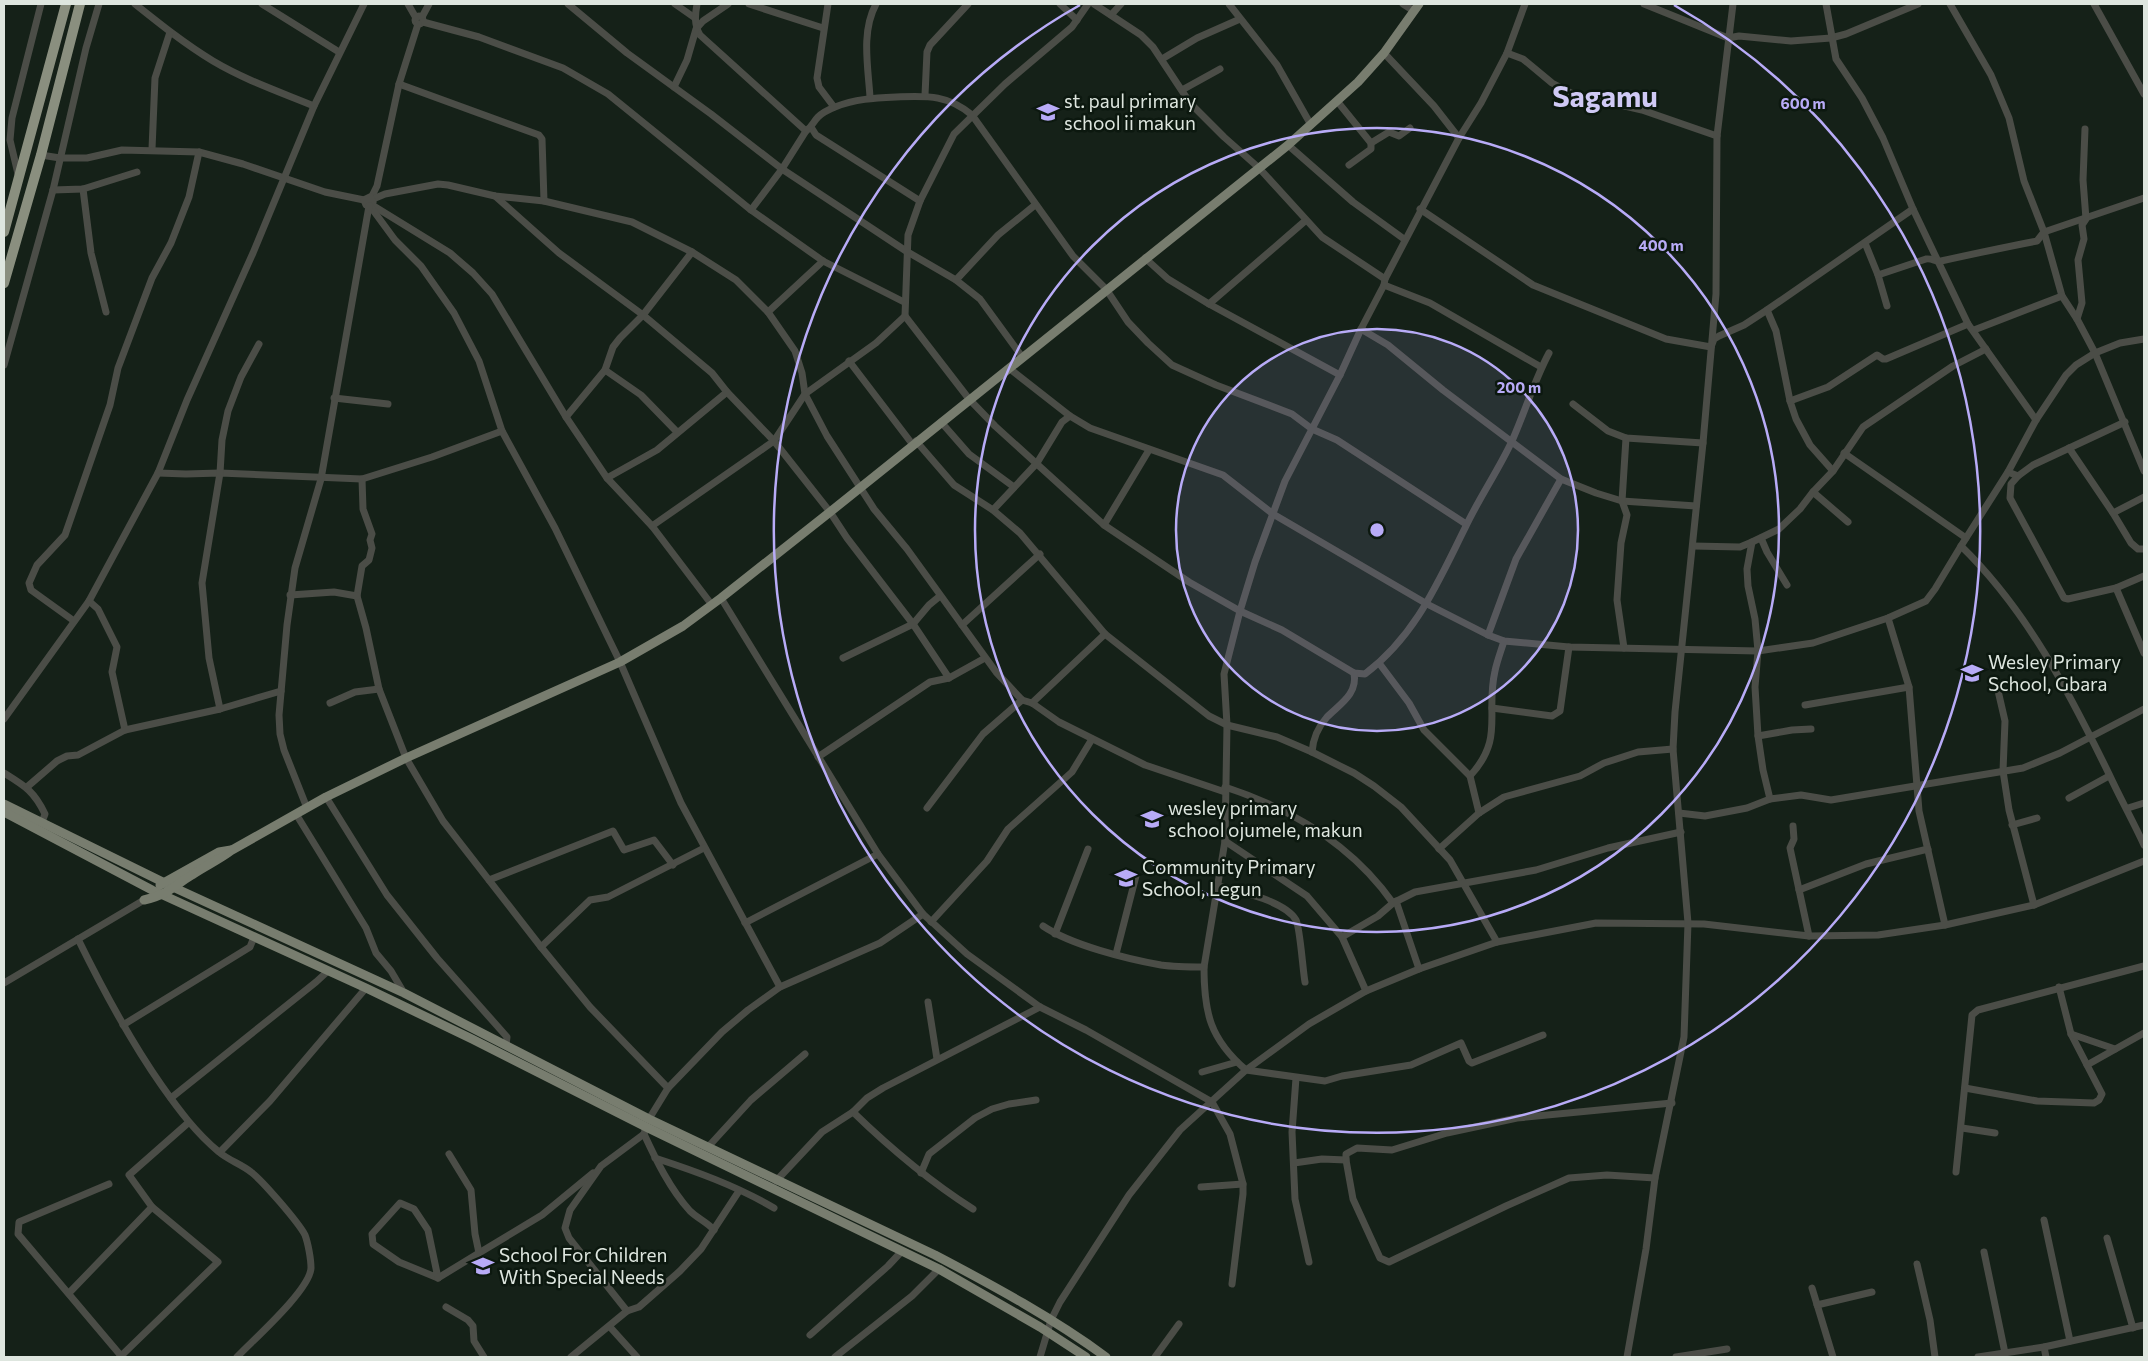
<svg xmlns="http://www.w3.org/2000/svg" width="2148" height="1361" viewBox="0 0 2148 1361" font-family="Commissioner,sans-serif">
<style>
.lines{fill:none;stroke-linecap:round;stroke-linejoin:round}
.minor{stroke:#4b4d47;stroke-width:7}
.major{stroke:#787d6f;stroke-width:9}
.highway{stroke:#8a8f7f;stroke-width:10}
.ring{fill:none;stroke:#b8abf7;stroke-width:2.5}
.labels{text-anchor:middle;stroke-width:5;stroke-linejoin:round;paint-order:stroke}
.poi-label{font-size:19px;fill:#dee6df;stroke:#0c180f;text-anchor:start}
.town-label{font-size:29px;font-weight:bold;fill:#cfc9f4;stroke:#0c180f}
.centre{fill:#b8abf7;stroke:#0c180f;stroke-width:2.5}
.ring-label{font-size:15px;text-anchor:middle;font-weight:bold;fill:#b8abf7;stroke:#0c180f;stroke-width:5;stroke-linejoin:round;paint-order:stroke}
</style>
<rect width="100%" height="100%" fill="#152118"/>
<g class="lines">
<g class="minor">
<path d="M 135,4 C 160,24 185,44 213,61 C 245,80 280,92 314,106"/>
<path d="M 262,4 L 339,52"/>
<path d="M 408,4 L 416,18"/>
<path d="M 568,4 L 627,53 L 711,114 L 782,169 L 906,251 L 956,280 L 980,299 L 1023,358"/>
<path d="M 675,4 L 695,18"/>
<path d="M 697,4 C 695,15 694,25 700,35 L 806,131"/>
<path d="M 749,4 L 823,28"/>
<path d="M 828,4 L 817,78 L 819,87 L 834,107"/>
<path d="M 1060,4 L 1077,20"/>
<path d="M 1094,4 L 1141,35 L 1153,47 L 1190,103 L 1224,137 L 1259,168 L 1322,237 L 1385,279"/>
<path d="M 1229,4 L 1277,65 L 1311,125"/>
<path d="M 1403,4 L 1414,11"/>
<path d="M 1525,4 L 1507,53 L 1481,103 L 1459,138 L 1385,279 L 1384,285 L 1361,329 L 1340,375 L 1285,481 L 1255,562 L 1240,611 L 1224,674 L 1227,725 L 1225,841 L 1204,967 C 1204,1013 1210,1039 1246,1070 L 1325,1081 L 1342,1076 L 1411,1065 L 1461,1043 L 1469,1061 L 1472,1063 L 1543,1035"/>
<path d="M 1644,4 L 1728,38 L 1739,36 L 1791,41 L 1831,38 L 1846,34 L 1918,4"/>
<path d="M 1826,4 L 1836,59 L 1862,98 L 1883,138 L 1913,209 L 1968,324 L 2036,420"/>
<path d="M 1950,4 L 1991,75 L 2009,118 L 2024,181 L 2044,232 L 2062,296 L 2077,319 L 2095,353 L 2144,471"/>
<path d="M 2094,4 L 2144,94"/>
<path d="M 1111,15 L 1121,4"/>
<circle cx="419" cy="20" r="4"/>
<path d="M 422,17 L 429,4"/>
<path d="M 423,22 L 479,37 L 563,68 L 608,94 L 751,210 L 823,261 L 904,302"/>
<path d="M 1384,53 L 1434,106 L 1459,138"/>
<path d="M 1507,53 L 1523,59 L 1552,83 L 1573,94 L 1642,110 L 1717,136"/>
<path d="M 1162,59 L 1197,38 L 1240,19"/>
<path d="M 399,84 L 539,135 L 542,139 L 544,201"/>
<path d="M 674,87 L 687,60 L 696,29 L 703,21 L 728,4"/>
<path d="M 1182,90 L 1220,69"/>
<path d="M 925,95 L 927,52 L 930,45 L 968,4"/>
<path d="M 870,97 C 868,66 861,32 876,4"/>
<path d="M 1337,101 L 1371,143 L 1389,132 L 1399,136 L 1410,128"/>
<path d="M 811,127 L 816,135 L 920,201"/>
<path d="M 1288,145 L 1353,202 L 1404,239"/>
<path d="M 152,149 L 155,78 L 170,32"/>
<path d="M 41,155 L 60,158 L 87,158 L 122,150 L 199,152 L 243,164 L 325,192 L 364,200"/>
<path d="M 1349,165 L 1371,149 L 1371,143"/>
<path d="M 18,174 L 10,140 L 12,118 L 41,4"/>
<path d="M 83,189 L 91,253 L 106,312"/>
<path d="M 53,190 L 83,189 L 137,172"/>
<path d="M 495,196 L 559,253 L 643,315 L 712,373 L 727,392 L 774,441 L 830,512 L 847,538 L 913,624 L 949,678"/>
<path d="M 371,198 L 377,186 L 399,84 L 418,24"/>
<path d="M 373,199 L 385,194 L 438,184 L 448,185 L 495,196 L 544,201 L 632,222 L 692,252 L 736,280 L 768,312 L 795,351 L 802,373 L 805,394 L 827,436 L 874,509 L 907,549 L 996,672 L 1022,700 L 1032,703 L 1059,722 L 1145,765 L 1225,792"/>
<path d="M 373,202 L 370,197 L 364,200 L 366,205 L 372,205 L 450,253 L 473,273 L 492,294 L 566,417 L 607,478 L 652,526 L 712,605"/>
<path d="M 370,206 L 395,240 L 421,266 L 454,313 L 479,361 L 502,431 L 555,528 L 620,662 L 681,803 L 780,987"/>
<path d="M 1420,209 L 1533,285 L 1666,339 L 1711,347 L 1714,339 L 1719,336 L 1744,325 L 1767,310 L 1913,209"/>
<path d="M 751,210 L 782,169 L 806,131 C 812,127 813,122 818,117 C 822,113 830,109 835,107 C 855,99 874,98 896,97 C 926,96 947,94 972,115 L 1073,256 L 1106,289 L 1128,322 L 1148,343 L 1172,365 L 1216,385 L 1292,414 L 1312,429 L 1337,440 L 1466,524"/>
<path d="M 1865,243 L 1878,275 L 1887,306"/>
<path d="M 1145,258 L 1168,279 L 1209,304 L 1340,375"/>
<path d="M 1878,275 L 1926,259 C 1932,258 1936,262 1941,261 C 1973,254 2005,247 2037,241 L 2044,232 L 2144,198"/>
<path d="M 956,280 L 998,235 L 1035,205"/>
<path d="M 1384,285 L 1430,303 L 1541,367"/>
<path d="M 1209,304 L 1305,221"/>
<path d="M 1767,310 L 1776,331 L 1790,401 L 1796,419 L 1810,445 L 1833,471"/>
<path d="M 768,312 L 823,261"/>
<path d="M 905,316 L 969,399 L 995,426 L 1104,525 L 1189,582 L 1240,611 L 1282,630 L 1354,673 L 1365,674 C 1416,635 1437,584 1465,528 C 1479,498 1498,471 1512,441 C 1525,412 1534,381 1549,353"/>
<path d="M 2077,319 L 2082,303 L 2078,260 L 2084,239 L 2082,225 L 2086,219 L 2083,180 L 2085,129"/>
<path d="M 1361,329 L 1388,345 L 1443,390 L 1561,479 L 1596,493 L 1622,501 L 1696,506"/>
<path d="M 1974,330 L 2062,296"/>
<path d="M 849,361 L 913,445"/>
<path d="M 4,365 L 53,190 L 86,48 L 99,4"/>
<path d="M 1010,369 L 1070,416 L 1090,428 L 1223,475 L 1273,514 L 1427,604 L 1488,635 L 1504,641 L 1569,647 L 1758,651 L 1813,643 L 1888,618 L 1926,601 L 1935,589 L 1961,546 L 2008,472 L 2036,420 L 2066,375 L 2076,365 L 2095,353 L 2120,343 L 2144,339"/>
<path d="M 605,370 L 641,395 L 677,432"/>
<path d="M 334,398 L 388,404"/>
<path d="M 1790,401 L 1828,387 L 1877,355 L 1883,359 L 1886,359 L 1968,324"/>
<path d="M 1573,404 L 1608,431 L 1626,438 L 1703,443"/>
<path d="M 566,417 L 605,370 L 613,347 L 620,338 L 643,315 L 692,252"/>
<path d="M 941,422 L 969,454 L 1014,487"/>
<path d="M 916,441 L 954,485 L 993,510 L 1020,533 L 1105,634 L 1209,716 L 1227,725 L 1277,737 L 1312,752 L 1354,773 L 1374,786 L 1401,807 L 1450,860 L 1497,942"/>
<path d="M 2069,448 L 2113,513 L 2131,543 L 2138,549 L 2144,549"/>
<path d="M 1844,453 L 1966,538"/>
<path d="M 2008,472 L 2018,476 L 2033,465 L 2125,422"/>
<path d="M 158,473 L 186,474 L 220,473 L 362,479 L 432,457 L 502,431"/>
<path d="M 2018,476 L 2011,484 L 2010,498 L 2064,598 L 2068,599 L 2116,588 L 2144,576"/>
<path d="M 607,478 L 657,450 L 727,392"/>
<path d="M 362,479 L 363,509 L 372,534 L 370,540 L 372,548 L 369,560 L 362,566 L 357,596 L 366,628 L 379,689 L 406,758 L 443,821 L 541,947 L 590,1007 L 668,1088"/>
<path d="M 1813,492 L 1848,522"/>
<path d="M 993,510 L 1037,463 L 1062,422 L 1070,416"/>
<path d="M 2113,513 L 2144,497"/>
<path d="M 1104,525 L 1149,450"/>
<path d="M 652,526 L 774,441 L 805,394 L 876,343 L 905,316 L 908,235 L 920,201 L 954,134 L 1005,84 L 1072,27 L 1088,4"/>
<path d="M 1761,538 L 1767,552 L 1787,585"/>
<path d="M 1752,542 L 1747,569 L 1748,586 L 1755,619 L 1758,651 L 1755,687 L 1758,736 L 1763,770 L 1770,799"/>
<path d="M 1693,546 L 1740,547 L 1752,542 L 1779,529 L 1800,509 L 1813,492 L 1833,471 L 1863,427 L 1953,366 L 1986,349"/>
<path d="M 1961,546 C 2027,610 2069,692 2109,774 C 2120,798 2133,821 2144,845"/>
<path d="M 2116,588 L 2144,653"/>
<path d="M 290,595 L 334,592 L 357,596"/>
<path d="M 721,598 L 878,854 L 923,914 L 967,954 L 1040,1007 L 1086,1030 L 1212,1102 L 1230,1134 L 1243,1184 L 1243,1194 L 1232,1284"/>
<path d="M 89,601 L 98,609 L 117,647 L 112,672 L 125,730"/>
<path d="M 1888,618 L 1909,687 L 1919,811 L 1945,925"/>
<path d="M 74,621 L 31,590 L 29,583 L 37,565 L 65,535 L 110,405 L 118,368 L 152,278 L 171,243 L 189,197 L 199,152"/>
<path d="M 962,625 L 1040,554"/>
<path d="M 1488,635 L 1516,559 L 1561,479"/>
<path d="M 1624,648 L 1617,600 L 1621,543 L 1627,515 L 1622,501 L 1626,438"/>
<path d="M 843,658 L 913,624 L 929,605 L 940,596"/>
<path d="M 1379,663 L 1409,703 L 1424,730 L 1470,776 L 1479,813"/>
<path d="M 1996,682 L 2005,721 L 2003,771 L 2009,810 L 2034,905"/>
<path d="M 330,703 L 355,692 L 379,689"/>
<path d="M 1032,703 L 1105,634"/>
<path d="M 1805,705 L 1909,687"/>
<path d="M 1492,708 L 1552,716 L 1560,711 L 1569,647"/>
<path d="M 220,709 L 209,658 L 202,583 L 220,473 L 222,440 L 228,411 L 241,377 L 259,344"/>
<path d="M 4,719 L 89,601 L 158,473 L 187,400 L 253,253 L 314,106 L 364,4"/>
<path d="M 1758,736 L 1792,730 L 1811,729"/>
<path d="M 1312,752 C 1313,739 1318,727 1327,717 C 1340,704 1358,694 1354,673"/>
<path d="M 818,757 L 930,682 L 949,678 L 985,658"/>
<path d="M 4,773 C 25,786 34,791 45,814 L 42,822"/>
<path d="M 1470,776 C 1505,738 1485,714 1495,671 C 1497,661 1501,651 1504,641"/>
<path d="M 27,787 L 57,761 L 67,756 L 78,755 L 125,730 L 220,709 L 281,691"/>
<path d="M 1225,787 C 1292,809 1352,845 1393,903"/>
<path d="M 326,797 L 387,895 L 437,958 L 507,1037 L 506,1045"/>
<path d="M 2069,798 L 2109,776"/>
<path d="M 307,808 L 284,750 L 280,734 L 279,715 L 287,625 L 295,568 L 321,479 L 369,206"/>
<path d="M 927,808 L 983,734 L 1022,700"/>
<path d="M 2128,808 L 2144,803"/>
<path d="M 1679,813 L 1705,816 L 1747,808 L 1770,799 L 1801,795 L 1831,800 L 2023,768 L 2060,753 L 2144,709"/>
<path d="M 296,814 L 366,928 L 376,953 L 391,971 L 404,993"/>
<path d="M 2012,825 L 2037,818"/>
<path d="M 1793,826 L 1794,839 L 1790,848 L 1809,936"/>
<path d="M 1225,841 L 1307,896 L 1342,937 L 1366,991"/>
<path d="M 1439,849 L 1479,813 L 1504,797 L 1580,776 L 1604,763 L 1638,752 L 1673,749"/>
<path d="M 489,880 L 613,831 L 624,850 L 654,840 L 673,865"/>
<path d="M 1218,886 C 1239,891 1285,901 1296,920 C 1300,927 1303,972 1305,982"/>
<path d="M 1799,890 L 1866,864 L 1928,849"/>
<path d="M 1396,901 L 1419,969"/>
<path d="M 931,922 L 987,861 L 1008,829 L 1072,772 L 1092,739"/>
<path d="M 745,923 L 878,854"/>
<path d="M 1043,926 C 1071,945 1127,959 1161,965 C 1175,967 1190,967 1204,967"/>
<path d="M 1055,934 L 1088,849"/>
<path d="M 1342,937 L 1378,916 L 1393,903 L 1415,892 L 1536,870 L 1608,848 L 1681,832"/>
<path d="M 78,939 C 103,990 129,1039 162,1086 C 179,1110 196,1133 219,1152 C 228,1160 241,1164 251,1172 C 262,1180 299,1223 305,1235 C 308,1243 311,1259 311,1268 C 310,1290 253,1340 237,1357"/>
<path d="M 541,947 L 590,900 L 608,897 L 704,848"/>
<path d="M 1116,954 L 1136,876"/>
<path d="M 4,983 L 144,900"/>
<path d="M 2059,987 L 2071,1034 L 2087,1065"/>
<path d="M 928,1002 L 937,1059"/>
<path d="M 123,1025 L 250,947 L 254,937"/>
<path d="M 2071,1034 L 2115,1049"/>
<path d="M 1202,1072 L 1237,1062"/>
<path d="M 1296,1078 L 1292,1132 L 1295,1199 L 1309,1262"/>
<path d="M 1965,1088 L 2037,1101 L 2094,1103 L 2099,1100 L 2102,1094 L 2087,1065 L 2144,1033"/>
<path d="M 171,1098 L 316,982 L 328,971"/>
<path d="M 853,1112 C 890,1148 929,1181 973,1209"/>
<path d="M 649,1119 L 668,1088 L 722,1032 L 748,1010 L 780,987 L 880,943 L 923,914"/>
<path d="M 1962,1128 L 1995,1133"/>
<path d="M 645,1130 L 644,1134 C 656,1160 670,1189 690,1211 C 697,1218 707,1222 714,1230"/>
<path d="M 708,1147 L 751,1100 L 805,1054"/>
<path d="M 220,1152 L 270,1101 L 366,988"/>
<path d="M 655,1158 C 695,1171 737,1186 774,1208"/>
<path d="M 1294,1163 L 1322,1159 L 1346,1160"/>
<path d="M 1956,1172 L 1972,1015 L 1978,1010 L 2144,966"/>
<path d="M 921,1173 L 929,1154 L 975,1118 L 992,1109 L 1009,1104 L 1036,1100"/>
<path d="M 1655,1178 L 1607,1175 L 1569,1178 L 1506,1206 L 1389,1262 L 1380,1258 L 1353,1199 L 1346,1160 L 1346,1154 L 1357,1148 L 1392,1150 L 1447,1133 L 1517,1118 L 1672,1103"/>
<path d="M 776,1181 L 822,1132 L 853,1112 L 867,1098 L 883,1088 L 1040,1007"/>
<path d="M 109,1184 L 19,1222 L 18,1234 L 122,1357"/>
<path d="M 1201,1187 L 1243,1184"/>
<path d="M 400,1203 L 414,1209 L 428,1230 L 438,1278 L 399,1262 L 373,1244 L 372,1234 Z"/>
<path d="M 2044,1220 L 2070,1341"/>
<path d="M 2107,1238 L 2133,1328"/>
<path d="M 1984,1252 L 2005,1353"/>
<path d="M 479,1253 L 542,1215 L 593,1173"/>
<path d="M 1917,1264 L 1930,1320 L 1935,1357"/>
<path d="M 438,1278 L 479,1253 L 475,1234 L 471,1190 L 449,1154"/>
<path d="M 1812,1288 L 1833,1357"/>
<path d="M 69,1293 L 152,1207 L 129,1175 L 188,1123"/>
<path d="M 1817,1305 L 1872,1292"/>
<path d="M 446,1307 L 468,1320 L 473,1326 L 474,1341 L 484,1357"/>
<path d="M 627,1311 L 569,1238 L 565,1228 L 570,1210 L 601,1166 L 644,1134"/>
<path d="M 610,1327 L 637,1357"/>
<path d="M 810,1335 L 888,1266 L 902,1251"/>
<path d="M 2044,1347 L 2046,1357"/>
<path d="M 121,1356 L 218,1262 L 152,1207"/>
<path d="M 571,1357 L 627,1311 L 639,1307 L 680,1271 L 701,1249 L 739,1191"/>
<path d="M 835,1357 L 912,1296 L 939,1269"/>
<path d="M 1040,1357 L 1051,1320 L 1060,1302 L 1129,1195 L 1180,1130 L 1246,1070 L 1309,1024 L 1366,991 L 1419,969 L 1497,942 L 1596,923 L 1704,924 L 1809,936 L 1878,935 L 1945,925 L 2034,905 L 2144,861"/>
<path d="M 1155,1357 L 1179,1324"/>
<path d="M 1627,1357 L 1646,1249 L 1655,1178 L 1684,1037 L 1688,923 L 1673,749 L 1675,712 L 1703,443 L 1716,294 L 1717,136 L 1733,4"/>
<path d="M 1676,1357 L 1727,1349"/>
<path d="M 1978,1357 L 2044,1347 L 2144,1325"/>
</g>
<g class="major">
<path d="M 4,804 L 175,888 L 404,993 L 649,1119 L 935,1255 C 994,1286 1053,1318 1106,1357"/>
<path d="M 4,812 L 152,890 L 366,988 L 472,1039 L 646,1127 L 939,1269 L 1040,1327 L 1086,1357"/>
<path d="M 160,885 L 219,852 L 231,850"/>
<path d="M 144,900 C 169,894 172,887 192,875 C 205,866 219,860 232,850 L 326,797 L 406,758 L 620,662 L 683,626 L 721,598 L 830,512 L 1288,145 L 1358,82 L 1384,53 L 1419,4"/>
</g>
<g class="highway">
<path d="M 4,232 L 66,4"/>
<path d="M 4,283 L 41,155 L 80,4"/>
</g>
</g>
<circle cx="1377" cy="530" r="201" fill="#b8abf7" fill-opacity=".12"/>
<g class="ring">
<circle cx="1377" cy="530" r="201"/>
<circle cx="1377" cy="530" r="402"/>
<path d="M1674 5A603 603 0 1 1 1080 5"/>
</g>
<defs>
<g id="school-bare" transform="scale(1.725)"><path d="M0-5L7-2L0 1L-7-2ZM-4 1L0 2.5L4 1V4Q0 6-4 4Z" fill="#b8abf7" stroke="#0c180f" stroke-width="2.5" paint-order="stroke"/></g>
</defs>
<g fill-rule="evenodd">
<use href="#school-bare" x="1048" y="112"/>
<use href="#school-bare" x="1972" y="673"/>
<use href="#school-bare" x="1152" y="819"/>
<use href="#school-bare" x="1126" y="878"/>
<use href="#school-bare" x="483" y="1266"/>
</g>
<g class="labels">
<g class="poi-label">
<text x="1064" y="108">st. paul primary<tspan x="1064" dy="22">school ii makun</tspan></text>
<text x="1988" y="669">Wesley Primary<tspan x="1988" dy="22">School, Gbara</tspan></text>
<text x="1168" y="815">wesley primary<tspan x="1168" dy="22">school ojumele, makun</tspan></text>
<text x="1142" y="874">Community Primary<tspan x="1142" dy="22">School, Legun</tspan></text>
<text x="499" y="1262">School For Children<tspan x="499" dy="22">With Special Needs</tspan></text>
</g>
<g class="town-label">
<text x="1605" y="107">Sagamu</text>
</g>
</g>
<circle cx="1377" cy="530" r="8" class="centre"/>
<g class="ring-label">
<text x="1803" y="109">600 m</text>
<text x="1661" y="251">400 m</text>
<text x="1519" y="393">200 m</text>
</g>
<rect width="2148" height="1361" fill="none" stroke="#dee6df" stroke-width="10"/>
</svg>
